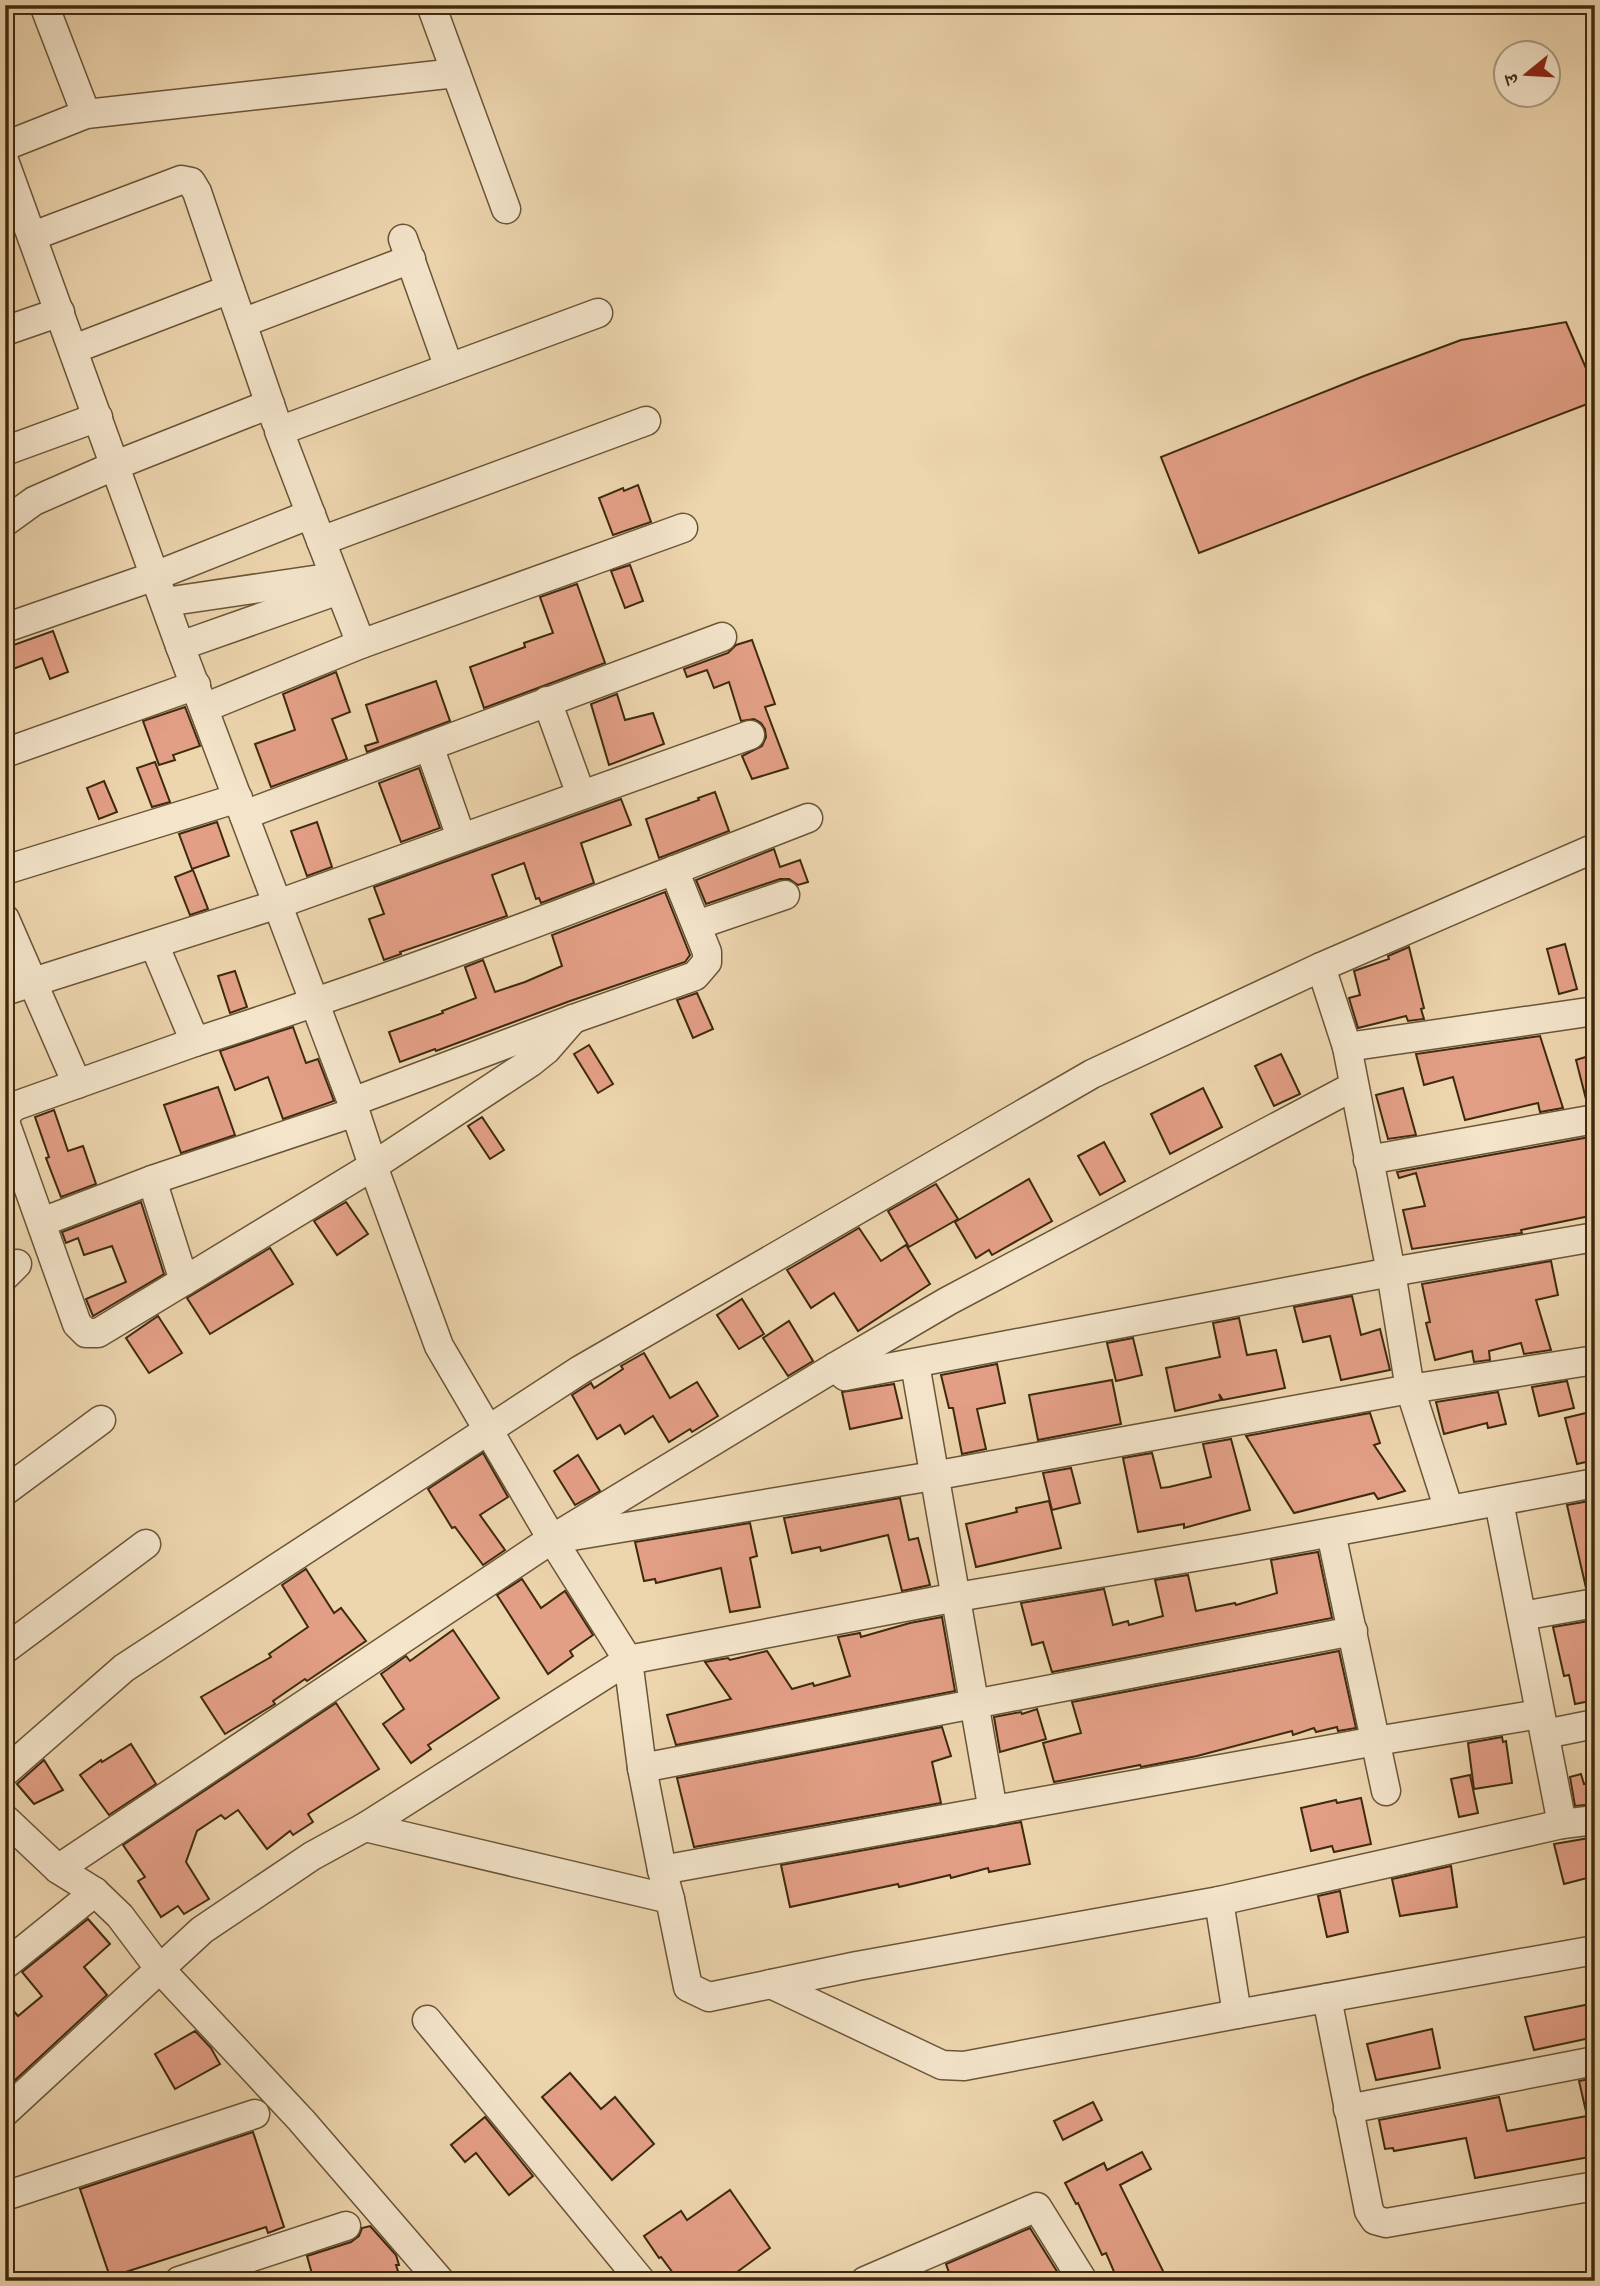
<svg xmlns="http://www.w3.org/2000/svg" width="1600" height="2286" viewBox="0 0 1600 2286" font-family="'IM FELL DW Pica','Noto Serif Devanagari',serif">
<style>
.building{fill:#e39f86;stroke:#3e2a0f;stroke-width:2}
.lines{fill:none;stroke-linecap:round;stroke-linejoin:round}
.minor-casing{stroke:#6a5537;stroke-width:31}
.minor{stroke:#f3e4ca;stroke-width:28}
</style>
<rect width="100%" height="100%" fill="#edd5ae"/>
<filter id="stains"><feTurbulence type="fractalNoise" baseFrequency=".00286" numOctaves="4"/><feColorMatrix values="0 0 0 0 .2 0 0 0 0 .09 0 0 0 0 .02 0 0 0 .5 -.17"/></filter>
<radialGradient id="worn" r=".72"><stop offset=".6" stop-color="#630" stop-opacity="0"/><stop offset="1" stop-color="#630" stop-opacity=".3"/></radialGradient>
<g class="building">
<path d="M 1566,322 L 1595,389 L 1595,401 L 1199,553 L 1161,457 L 1364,376 L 1461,340 Z"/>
<path d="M 638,485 L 651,522 L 613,535 L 599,498 L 623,488 L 624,491 Z"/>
<path d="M 630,565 L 643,601 L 625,608 L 611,571 Z"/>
<path d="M 577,584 L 605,663 L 484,708 L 470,667 L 525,647 L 524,643 L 553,633 L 540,597 Z"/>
<path d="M 53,631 L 68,672 L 50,679 L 42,658 L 5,672 L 5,648 Z"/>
<path d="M 752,640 L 775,704 L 765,707 L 788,768 L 752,779 L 742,756 L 762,746 L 766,737 L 765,729 L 761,723 L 754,719 L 741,721 L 729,682 L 714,688 L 707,670 L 687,677 L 684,669 L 728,653 L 736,645 Z"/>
<path d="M 336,672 L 350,712 L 332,719 L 347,759 L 271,787 L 255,744 L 295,730 L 283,694 Z"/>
<path d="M 436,681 L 450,721 L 367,752 L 365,746 L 378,742 L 366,705 Z"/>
<path d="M 617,694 L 625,720 L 653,713 L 664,744 L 609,765 L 591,704 Z"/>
<path d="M 185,707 L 200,746 L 173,755 L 175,760 L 159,765 L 143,721 Z"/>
<path d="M 155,762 L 170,802 L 152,807 L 137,768 Z"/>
<path d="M 419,768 L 440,828 L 401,842 L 379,783 Z"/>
<path d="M 104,781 L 117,812 L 99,819 L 87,788 Z"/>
<path d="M 715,792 L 729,831 L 659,858 L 646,819 L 699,800 L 698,798 Z"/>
<path d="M 621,799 L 631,825 L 581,843 L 594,883 L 541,903 L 539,898 L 536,899 L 524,863 L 492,875 L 507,916 L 400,952 L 401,954 L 384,960 L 369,919 L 384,914 L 374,887 Z"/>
<path d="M 217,822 L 229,856 L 192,869 L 179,834 Z"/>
<path d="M 317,822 L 332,867 L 307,876 L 291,831 Z"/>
<path d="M 774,849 L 780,867 L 800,860 L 808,882 L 798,885 L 789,879 L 780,879 L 706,904 L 696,880 Z"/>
<path d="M 193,870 L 208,909 L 190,915 L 175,877 Z"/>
<path d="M 665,892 L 690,955 L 685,962 L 570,1001 L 436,1051 L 435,1049 L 400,1062 L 389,1032 L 443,1013 L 442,1011 L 476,998 L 465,967 L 483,960 L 495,992 L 525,982 L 562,966 L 552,935 Z"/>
<path d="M 1565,944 L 1577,989 L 1559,994 L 1547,949 Z"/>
<path d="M 1409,947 L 1424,1008 L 1421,1009 L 1424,1019 L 1408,1021 L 1406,1016 L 1358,1028 L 1349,998 L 1360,995 L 1354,971 L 1389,959 L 1388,956 Z"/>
<path d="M 235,971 L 247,1007 L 230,1013 L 218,976 Z"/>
<path d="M 697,993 L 713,1029 L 693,1038 L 677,1000 Z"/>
<path d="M 293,1027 L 306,1063 L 318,1059 L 334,1101 L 283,1119 L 268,1077 L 235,1090 L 220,1051 Z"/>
<path d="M 1540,1036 L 1563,1108 L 1540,1112 L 1538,1103 L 1465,1120 L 1453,1077 L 1424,1085 L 1416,1054 Z"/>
<path d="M 589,1045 L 613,1084 L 598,1093 L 574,1054 Z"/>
<path d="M 1281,1054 L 1300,1094 L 1274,1106 L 1255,1066 Z"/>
<path d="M 1595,1054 L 1595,1103 L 1587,1103 L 1576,1060 Z"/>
<path d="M 218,1087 L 235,1135 L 181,1153 L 164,1105 Z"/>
<path d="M 1203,1088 L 1222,1127 L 1170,1154 L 1151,1114 Z"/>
<path d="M 1403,1088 L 1416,1135 L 1388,1139 L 1376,1095 Z"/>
<path d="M 54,1110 L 68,1151 L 83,1146 L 96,1184 L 61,1197 L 46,1158 L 49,1157 L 35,1117 Z"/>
<path d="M 482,1117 L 504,1150 L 490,1159 L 468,1126 Z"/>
<path d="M 1595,1136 L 1595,1215 L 1521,1230 L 1522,1233 L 1412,1249 L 1403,1210 L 1425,1206 L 1416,1173 L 1399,1178 L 1397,1172 Z"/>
<path d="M 1104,1142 L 1125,1181 L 1100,1195 L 1078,1156 Z"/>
<path d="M 1029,1179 L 1052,1221 L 992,1255 L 989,1250 L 976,1258 L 955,1222 Z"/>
<path d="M 936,1184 L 958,1219 L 909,1247 L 888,1211 Z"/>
<path d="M 141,1202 L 164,1274 L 93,1316 L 86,1299 L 126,1282 L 112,1246 L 84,1255 L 78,1238 L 66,1243 L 62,1232 Z"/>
<path d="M 346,1202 L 368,1234 L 337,1255 L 314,1221 Z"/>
<path d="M 859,1228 L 881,1261 L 906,1245 L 930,1284 L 858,1331 L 834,1293 L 811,1308 L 787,1270 Z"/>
<path d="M 270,1248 L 293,1284 L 210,1334 L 187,1298 Z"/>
<path d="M 1551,1261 L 1558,1295 L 1536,1300 L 1551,1350 L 1524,1354 L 1521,1343 L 1489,1351 L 1490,1360 L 1474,1362 L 1472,1351 L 1435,1360 L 1426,1323 L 1430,1322 L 1422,1284 Z"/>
<path d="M 1352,1296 L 1361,1335 L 1380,1329 L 1390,1370 L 1341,1380 L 1330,1336 L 1303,1342 L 1294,1307 Z"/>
<path d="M 742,1299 L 764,1334 L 739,1349 L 717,1315 Z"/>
<path d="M 158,1316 L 182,1353 L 149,1373 L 126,1338 Z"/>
<path d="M 1239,1318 L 1247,1355 L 1276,1350 L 1285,1388 L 1223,1400 L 1219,1394 L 1221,1400 L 1175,1411 L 1166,1368 L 1220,1357 L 1213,1323 Z"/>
<path d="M 789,1321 L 813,1361 L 788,1376 L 763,1338 Z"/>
<path d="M 1133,1338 L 1142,1375 L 1116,1381 L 1107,1343 Z"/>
<path d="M 644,1353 L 670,1398 L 697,1382 L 718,1416 L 692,1432 L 690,1429 L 669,1442 L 653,1416 L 625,1434 L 620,1425 L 597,1439 L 572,1395 L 591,1383 L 594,1388 L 623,1369 L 621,1366 Z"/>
<path d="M 997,1364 L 1005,1403 L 977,1409 L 986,1449 L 962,1454 L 953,1408 L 949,1408 L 941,1375 Z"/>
<path d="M 1112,1380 L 1121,1424 L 1038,1440 L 1029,1395 Z"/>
<path d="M 1567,1381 L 1574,1408 L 1539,1416 L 1532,1387 Z"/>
<path d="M 894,1384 L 902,1418 L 850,1429 L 842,1392 Z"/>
<path d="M 1498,1392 L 1506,1424 L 1488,1428 L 1487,1423 L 1444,1434 L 1436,1402 Z"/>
<path d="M 1590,1412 L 1595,1412 L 1595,1460 L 1577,1464 L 1565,1418 Z"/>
<path d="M 1370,1413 L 1380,1443 L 1374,1445 L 1405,1491 L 1378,1499 L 1374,1493 L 1294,1513 L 1246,1436 Z"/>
<path d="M 1231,1439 L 1250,1510 L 1184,1528 L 1184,1524 L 1138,1532 L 1123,1458 L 1152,1453 L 1161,1488 L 1169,1487 L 1211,1477 L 1203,1444 Z"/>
<path d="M 483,1453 L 508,1497 L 480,1515 L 505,1550 L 483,1565 L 455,1527 L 452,1528 L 428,1489 Z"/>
<path d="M 578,1455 L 600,1491 L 575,1505 L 554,1471 Z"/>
<path d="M 1071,1468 L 1080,1503 L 1052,1510 L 1043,1473 Z"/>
<path d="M 900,1498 L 909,1540 L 918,1538 L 930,1585 L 902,1591 L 888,1535 L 821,1551 L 820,1547 L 792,1553 L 784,1518 Z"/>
<path d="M 1595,1500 L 1595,1587 L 1586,1588 L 1567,1505 Z"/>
<path d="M 1049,1501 L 1061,1548 L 976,1567 L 966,1524 L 1017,1512 L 1016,1508 Z"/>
<path d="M 750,1523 L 757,1556 L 750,1558 L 760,1607 L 730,1612 L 721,1568 L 656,1583 L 655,1579 L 644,1581 L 635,1542 Z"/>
<path d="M 1318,1552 L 1332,1618 L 1052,1672 L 1043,1642 L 1032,1645 L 1021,1603 L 1104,1589 L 1113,1625 L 1128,1621 L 1129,1625 L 1163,1616 L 1155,1580 L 1188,1575 L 1196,1611 L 1235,1603 L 1236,1605 L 1277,1593 L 1271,1560 Z"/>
<path d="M 306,1569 L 334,1613 L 341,1608 L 366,1641 L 307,1681 L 305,1679 L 273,1701 L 275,1704 L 225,1734 L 201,1697 L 271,1657 L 269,1654 L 308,1627 L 282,1585 Z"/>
<path d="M 522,1579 L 541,1608 L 565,1591 L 593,1635 L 570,1651 L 573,1656 L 548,1674 L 497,1595 Z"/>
<path d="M 942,1617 L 955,1691 L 676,1745 L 667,1715 L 731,1699 L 705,1662 L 728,1658 L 730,1660 L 767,1651 L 792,1689 L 813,1683 L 814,1686 L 850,1676 L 838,1637 L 860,1633 L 861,1637 L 910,1623 Z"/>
<path d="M 1595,1620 L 1595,1700 L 1575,1704 L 1569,1675 L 1564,1676 L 1553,1627 Z"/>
<path d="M 453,1630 L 499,1698 L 428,1745 L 431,1749 L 411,1763 L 383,1724 L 404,1709 L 381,1674 L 406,1656 L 410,1661 Z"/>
<path d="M 1339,1651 L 1356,1728 L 1338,1731 L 1337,1727 L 1316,1732 L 1314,1728 L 1293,1735 L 1292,1731 L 1197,1756 L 1141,1767 L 1140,1765 L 1054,1782 L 1043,1743 L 1081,1733 L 1072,1702 Z"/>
<path d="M 336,1703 L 379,1769 L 308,1814 L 313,1822 L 293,1835 L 290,1831 L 267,1849 L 238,1810 L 225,1819 L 221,1815 L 197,1831 L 186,1862 L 209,1899 L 184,1914 L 178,1906 L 161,1917 L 138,1881 L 145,1877 L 123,1845 Z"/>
<path d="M 1037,1709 L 1046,1739 L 1000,1752 L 994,1717 L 1021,1712 L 1022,1714 Z"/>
<path d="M 942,1727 L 951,1756 L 932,1762 L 941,1803 L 694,1847 L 677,1778 Z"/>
<path d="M 1502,1737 L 1503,1742 L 1506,1741 L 1512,1783 L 1474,1789 L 1468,1743 Z"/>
<path d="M 131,1744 L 156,1784 L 109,1815 L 80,1775 L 101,1760 L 102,1762 Z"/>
<path d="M 44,1760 L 63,1790 L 34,1804 L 17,1784 Z"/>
<path d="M 1581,1774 L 1584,1784 L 1595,1782 L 1595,1804 L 1575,1806 L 1570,1777 Z"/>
<path d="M 1470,1775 L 1478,1813 L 1459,1817 L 1451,1779 Z"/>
<path d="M 1361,1798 L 1371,1844 L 1334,1852 L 1332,1846 L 1311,1851 L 1301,1808 L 1336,1800 L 1337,1803 Z"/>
<path d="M 1021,1822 L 1030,1864 L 989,1872 L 988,1868 L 951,1878 L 950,1875 L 899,1887 L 898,1884 L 790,1907 L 781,1865 Z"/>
<path d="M 1595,1837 L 1595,1876 L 1564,1884 L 1554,1844 Z"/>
<path d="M 1451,1866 L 1457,1907 L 1400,1916 L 1392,1879 Z"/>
<path d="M 1340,1891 L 1348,1932 L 1327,1937 L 1318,1896 Z"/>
<path d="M 88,1919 L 110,1944 L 84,1967 L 107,1995 L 13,2082 L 5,2074 L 5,2001 L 18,2016 L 42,1996 L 22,1972 Z"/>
<path d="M 1595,2003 L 1595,2037 L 1534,2050 L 1525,2017 Z"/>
<path d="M 1432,2029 L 1440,2068 L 1376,2080 L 1367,2044 Z"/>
<path d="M 195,2031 L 211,2048 L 220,2064 L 175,2089 L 155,2054 Z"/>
<path d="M 570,2073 L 601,2109 L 615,2097 L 654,2144 L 612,2180 L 542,2097 Z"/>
<path d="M 1595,2078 L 1595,2156 L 1475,2178 L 1466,2138 L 1394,2151 L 1393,2148 L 1385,2149 L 1379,2120 L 1499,2097 L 1507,2131 L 1587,2116 L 1579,2081 Z"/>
<path d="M 1093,2102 L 1102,2120 L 1063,2140 L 1054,2121 Z"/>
<path d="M 485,2117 L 533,2176 L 509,2195 L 476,2153 L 465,2162 L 451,2145 Z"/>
<path d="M 253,2132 L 284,2227 L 268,2233 L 266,2227 L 110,2277 L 80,2189 Z"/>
<path d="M 1142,2152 L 1151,2169 L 1120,2185 L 1168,2281 L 1118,2281 L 1106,2253 L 1102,2255 L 1078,2203 L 1076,2204 L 1065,2183 L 1104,2163 L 1107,2170 Z"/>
<path d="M 730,2190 L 770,2248 L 733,2275 L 737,2281 L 679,2281 L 661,2257 L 659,2258 L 644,2236 L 681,2211 L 687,2220 Z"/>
<path d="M 370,2226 L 396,2255 L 399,2265 L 396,2265 L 401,2281 L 314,2281 L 307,2256 L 351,2242 L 359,2236 L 362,2228 Z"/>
<path d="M 1030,2228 L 1063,2281 L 952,2281 L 946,2264 Z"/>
</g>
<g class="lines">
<g class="minor-casing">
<g id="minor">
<path d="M 44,5 L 86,114"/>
<path d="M 431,5 L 506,209"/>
<path d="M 5,146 L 86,114 L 456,73"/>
<path d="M 5,163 L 180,646 L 352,1102 L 373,1166 L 439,1346 L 552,1539 L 628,1660 L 642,1768 L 662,1870 L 670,1899 L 688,1987 L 709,1997 L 857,1966 L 1219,1901 L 1237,2014"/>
<path d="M 33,236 L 181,180 L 191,182 L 197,192 L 230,289 L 74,349"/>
<path d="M 403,239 L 449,368 L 598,313"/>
<path d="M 230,289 L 242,323 L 411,259"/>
<path d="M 242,323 L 276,422"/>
<path d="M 5,331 L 60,312"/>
<path d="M 449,368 L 279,431 L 321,541 L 646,421"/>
<path d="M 5,451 L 98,417"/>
<path d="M 5,522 L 34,501 L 116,465 L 270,404"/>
<path d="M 165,602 L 334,577"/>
<path d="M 5,628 L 155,576 L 311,514"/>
<path d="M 361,644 L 683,528"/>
<path d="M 180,646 L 339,590"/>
<path d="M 547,701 L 581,795"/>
<path d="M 204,708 L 361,644 L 321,541"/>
<path d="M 429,746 L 461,837"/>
<path d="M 5,753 L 196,685"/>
<path d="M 244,815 L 722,637"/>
<path d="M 5,870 L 238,798"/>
<path d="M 5,919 L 77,1084"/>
<path d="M 697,925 L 785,895"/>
<path d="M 154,944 L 195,1042 C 402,976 606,897 808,818"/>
<path d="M 1321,967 L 1347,1047 L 1391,1272 L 1410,1389 L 1449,1510"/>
<path d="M 5,991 L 278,904 L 750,735"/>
<path d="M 1347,1047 L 1595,1011"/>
<path d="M 352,1102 L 573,1019 L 695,976 L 707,962 L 707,952 L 674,870"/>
<path d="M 1368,1160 L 1595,1119"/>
<path d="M 152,1180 L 184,1281 L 373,1166 L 531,1062 L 546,1050 L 573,1019"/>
<path d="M 42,1222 L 152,1180 L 355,1112"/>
<path d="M 5,1276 L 17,1264"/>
<path d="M 184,1281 L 98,1333 L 86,1333 L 77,1324 L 5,1122 L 8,1112 L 15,1106 L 195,1042"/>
<path d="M 915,1364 L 993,1811"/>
<path d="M 835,1367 L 845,1376 L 1391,1272 L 1595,1237"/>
<path d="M 5,1491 L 101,1420"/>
<path d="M 1499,1502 L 1562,1824"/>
<path d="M 1331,1533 L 1386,1791"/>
<path d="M 566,1537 L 933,1476 L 1410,1389 L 1595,1360"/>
<path d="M 1522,1616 L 1595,1603"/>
<path d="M 5,1649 L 146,1544"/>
<path d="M 1545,1734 L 1595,1724"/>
<path d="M 642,1768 L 1353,1631"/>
<path d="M 5,1772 L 124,1668 L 580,1370 L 1092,1074 L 1321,967 L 1595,848"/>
<path d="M 5,1819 L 58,1869 L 95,1892 L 120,1916 L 159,1968 L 301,2120 L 440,2281"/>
<path d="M 365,1827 L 670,1899"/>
<path d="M 58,1869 L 552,1539 L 835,1367 L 948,1301 L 1354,1086"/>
<path d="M 662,1870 L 1376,1741 L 1540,1714"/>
<path d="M 1219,1901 L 1562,1824 L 1595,1820"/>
<path d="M 5,1965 L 95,1892"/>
<path d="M 771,1984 L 942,2065 L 964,2066 L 1237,2014 L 1595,1950"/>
<path d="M 1327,1998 L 1369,2211 L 1375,2220 L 1386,2223 L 1595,2186"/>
<path d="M 427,2020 L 641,2281"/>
<path d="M 1348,2109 L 1595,2061"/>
<path d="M 5,2112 L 202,1930 L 312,1856 L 365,1827 L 628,1660 L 957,1597 L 1241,1549 L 1595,1483"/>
<path d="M 5,2196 L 255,2114"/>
<path d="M 179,2281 L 346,2226"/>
<path d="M 865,2281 L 1037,2207 L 1083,2281"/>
</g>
</g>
<use href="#minor" class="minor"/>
</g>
<rect width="1600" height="2286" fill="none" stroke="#edd5ae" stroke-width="28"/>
<rect x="7" y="7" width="1586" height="2272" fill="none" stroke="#3e2a0f" stroke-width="3.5"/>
<rect x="14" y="14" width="1572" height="2258" fill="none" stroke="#3e2a0f" stroke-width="2"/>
<g transform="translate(1527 74) rotate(252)"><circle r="33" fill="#f3e4ca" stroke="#ab9a7f" stroke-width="2"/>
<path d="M0-5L12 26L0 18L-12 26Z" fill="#8f2418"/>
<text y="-10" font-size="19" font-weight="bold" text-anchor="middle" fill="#3e2a0f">उ</text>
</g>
<rect width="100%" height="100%" filter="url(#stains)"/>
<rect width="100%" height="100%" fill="url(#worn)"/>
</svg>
